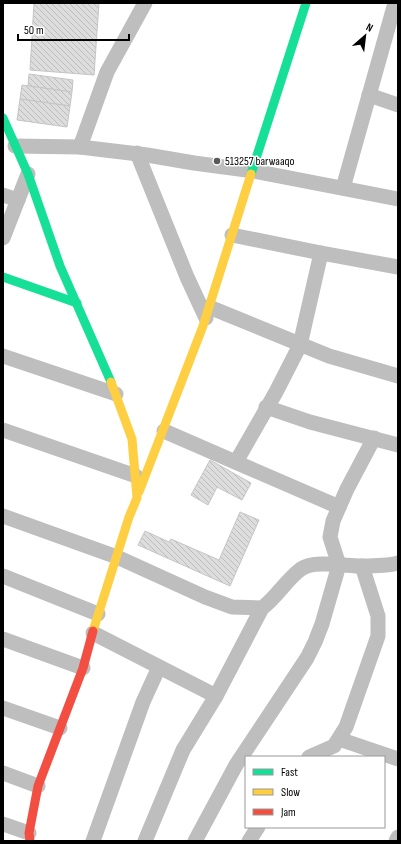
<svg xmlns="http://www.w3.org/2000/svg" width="401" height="844" viewBox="0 0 401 844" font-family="'Sofia Sans Condensed',sans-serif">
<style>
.building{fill:url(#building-back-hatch);stroke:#c5c5c5}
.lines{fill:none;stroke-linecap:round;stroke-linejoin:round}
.street{stroke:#bebebe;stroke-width:15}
.fast{stroke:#16e098;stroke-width:9}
.slow{stroke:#ffcf43;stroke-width:9}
.jam{stroke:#f24e42;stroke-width:9}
.poi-dot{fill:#595959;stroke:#fff;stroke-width:1.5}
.labels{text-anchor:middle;stroke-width:3;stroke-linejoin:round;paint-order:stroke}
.poi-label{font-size:12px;fill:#000;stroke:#fff;text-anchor:start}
</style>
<defs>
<pattern id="building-back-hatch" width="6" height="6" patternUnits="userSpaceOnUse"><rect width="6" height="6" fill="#ddd"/><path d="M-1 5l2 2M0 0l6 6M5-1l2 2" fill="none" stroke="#bcbcbc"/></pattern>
</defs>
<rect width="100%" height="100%" fill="#fff"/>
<g class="building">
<path d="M 34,3 L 99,3 L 94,75 L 30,70 Z"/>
<path d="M 29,74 L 73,80 L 72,92 L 28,86 Z"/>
<path d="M 22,85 L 72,92 L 70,106 L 20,99 Z"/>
<path d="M 20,99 L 70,106 L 67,127 L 17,120 Z"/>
<path d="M 210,460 L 251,483 L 242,500 L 217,487 L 208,505 L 191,495 Z"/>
<path d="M 240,512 L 259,520 L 230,586 L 138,545 L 145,531 L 169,542 L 171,539 L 219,560 Z"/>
</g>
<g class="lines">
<g class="street">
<path d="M 369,95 L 398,105"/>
<path d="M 15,146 L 80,147 L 147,155 L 194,163 L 254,171 L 398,199"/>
<path d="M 80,147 L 107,72 L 145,3"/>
<path d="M 137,153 L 187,277 L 206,318"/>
<path d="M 343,188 L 395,3"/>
<path d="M 3,195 L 18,200"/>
<path d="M 232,235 L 321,253 L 398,267"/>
<path d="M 3,238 L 28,174"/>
<path d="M 209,307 L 329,356 L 398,376"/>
<path d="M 3,356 L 116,394"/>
<path d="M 266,407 L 310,422 L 398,445"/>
<path d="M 3,430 L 136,476"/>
<path d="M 164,431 L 339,507"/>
<path d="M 236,462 L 276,392 L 300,345 L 321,253"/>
<path d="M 3,516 L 117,557 L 205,597 L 232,607 L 262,608 C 277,597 286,580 301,569 C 314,560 346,566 361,566 C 373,566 387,566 398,563"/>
<path d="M 3,576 L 98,614"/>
<path d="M 93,633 L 216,696"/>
<path d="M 3,639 L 83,668"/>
<path d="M 3,708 L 60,728"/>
<path d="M 339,739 L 398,759"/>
<path d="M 309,757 L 334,746 L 346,727 L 378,636 L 378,616 L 362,566"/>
<path d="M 3,773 L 38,786"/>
<path d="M 3,824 L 29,833"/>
<path d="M 93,841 L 143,702 L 159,667"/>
<path d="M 145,841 L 183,750 L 216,696 L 262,608"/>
<path d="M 195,841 L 236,765 L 307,658 L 315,642 L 322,624 L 339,565 L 330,537 L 333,521 L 347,489 L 374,438"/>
<path d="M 249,841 L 258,827"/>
<path d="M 396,841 L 398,837"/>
</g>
<g class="fast">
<path d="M 3,118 L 28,174 L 60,266 L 111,382"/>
<path d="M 251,174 L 306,3"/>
<path d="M 3,277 L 77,303"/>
</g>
<g class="slow">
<path d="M 139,492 L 203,326 L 251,174"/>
<path d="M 93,631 L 129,517 L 137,498 L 132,439 L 111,382"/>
</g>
<path class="jam" d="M 30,841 L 29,833 L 38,786 L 83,668 L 93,631"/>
</g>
<circle class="poi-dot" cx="217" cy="161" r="4"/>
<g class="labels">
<g class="poi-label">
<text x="225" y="165">513257 barwaaqo</text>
</g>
</g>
<rect width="401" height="844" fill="none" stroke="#000000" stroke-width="8"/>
<rect x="245" y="756" width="140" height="72" fill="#ffffff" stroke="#999999"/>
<rect x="253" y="769" width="20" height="6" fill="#16e098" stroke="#999999"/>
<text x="281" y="776" font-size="12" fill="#000000">Fast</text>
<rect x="253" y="789" width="20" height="6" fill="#ffcf43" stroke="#999999"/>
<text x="281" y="796" font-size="12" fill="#000000">Slow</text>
<rect x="253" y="809" width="20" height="6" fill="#f24e42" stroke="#999999"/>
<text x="281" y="816" font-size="12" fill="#000000">Jam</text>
<g transform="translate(365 36) rotate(28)" stroke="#ffffff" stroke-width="3" paint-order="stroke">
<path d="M0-3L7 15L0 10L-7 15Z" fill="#000000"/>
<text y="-6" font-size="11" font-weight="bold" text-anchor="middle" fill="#000000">N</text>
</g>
<path d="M18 34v6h111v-6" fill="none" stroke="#000000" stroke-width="2"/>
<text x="24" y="34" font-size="12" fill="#000000" stroke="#ffffff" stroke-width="3" paint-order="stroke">50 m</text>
</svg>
